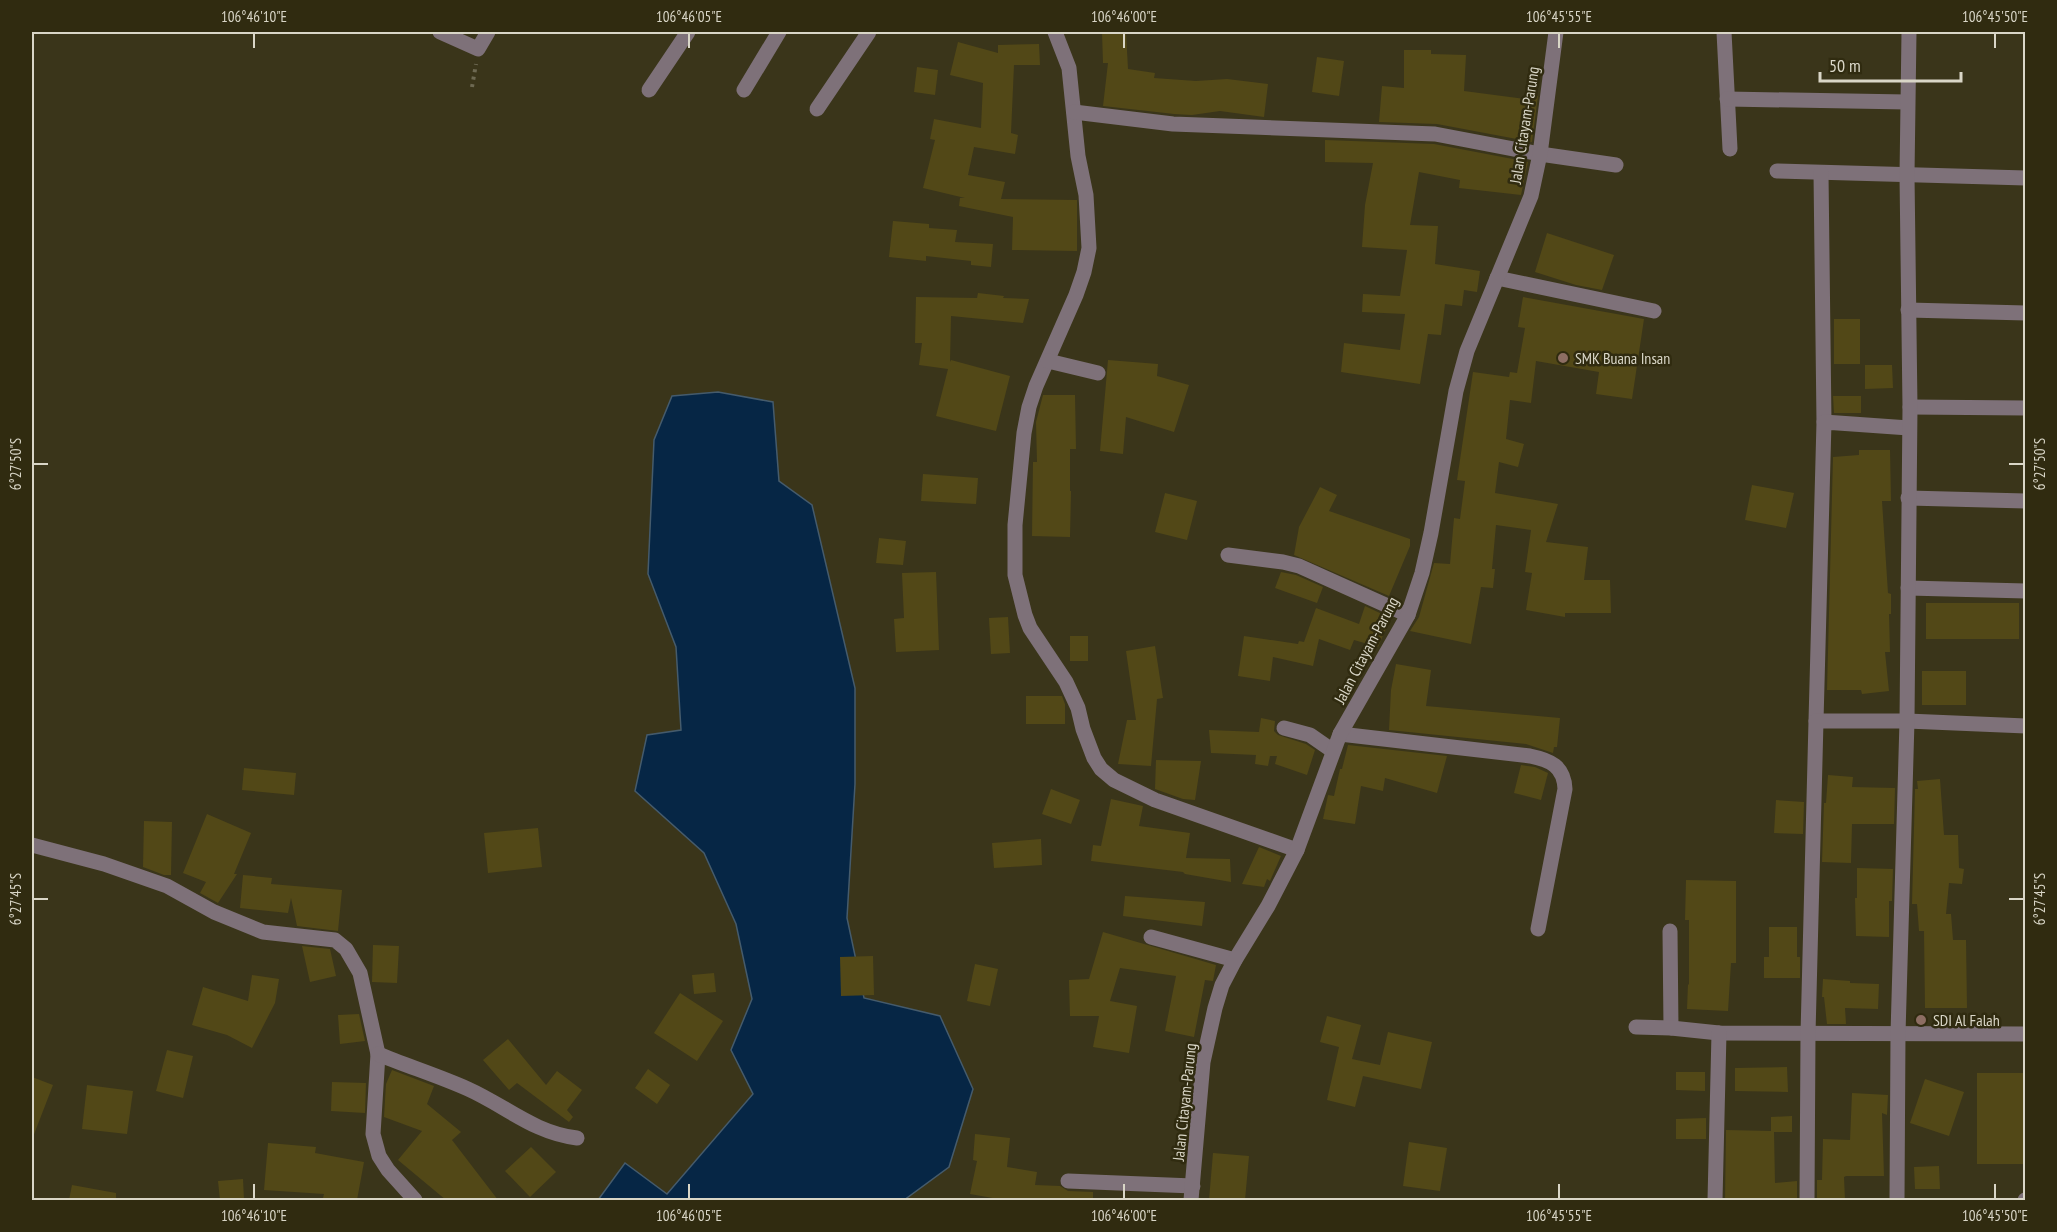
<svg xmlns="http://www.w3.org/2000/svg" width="2057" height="1232" viewBox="0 0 2057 1232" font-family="'PT Sans Narrow',sans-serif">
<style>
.water{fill:#062645;stroke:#455b6c;stroke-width:1.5}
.building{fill:#524817}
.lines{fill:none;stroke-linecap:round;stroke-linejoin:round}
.path{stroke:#6d6952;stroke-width:4;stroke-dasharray:3 4.5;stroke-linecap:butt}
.minor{stroke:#7e7179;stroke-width:15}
.ticks{fill:none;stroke:#d9d6c7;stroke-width:2}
.education-dot{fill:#8d6e63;stroke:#302b10;stroke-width:2}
.labels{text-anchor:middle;stroke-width:5;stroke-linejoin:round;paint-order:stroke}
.street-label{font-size:16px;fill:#d9d6c7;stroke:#302b10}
.poi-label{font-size:16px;fill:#d9d6c7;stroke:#302b10;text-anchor:start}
.neatline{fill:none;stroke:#d9d6c7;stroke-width:2}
.ticks-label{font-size:15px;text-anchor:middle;fill:#d9d6c7}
</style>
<rect width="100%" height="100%" fill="#3a351a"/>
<path class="water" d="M 718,392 L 773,402 L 779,481 L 812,505 L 855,688 L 855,784 L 847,918 L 864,998 L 940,1016 L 973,1089 L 949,1167 L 904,1200 L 598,1200 L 625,1163 L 667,1194 L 753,1094 L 731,1050 L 752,999 L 736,924 L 704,853 L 635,791 L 647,735 L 681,730 L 676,647 L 648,574 L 654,440 L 672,396 Z"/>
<g class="building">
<path d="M 1102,32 L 1126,32 L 1128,69 L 1155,73 L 1154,78 L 1196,81 L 1227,79 L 1268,84 L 1264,117 L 1220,111 L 1192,115 L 1174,114 L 1103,106 L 1108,63 L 1103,63 Z"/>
<path d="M 958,42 L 998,53 L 998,45 L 1039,44 L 1040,65 L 1014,65 L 1011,133 L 1018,135 L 1015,154 L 974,147 L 968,175 L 1005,182 L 1001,199 L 1077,200 L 1077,251 L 1012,250 L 1013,217 L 959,206 L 960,198 L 965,198 L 923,188 L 935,140 L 930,139 L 934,119 L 981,128 L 983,83 L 950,75 Z"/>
<path d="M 1404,50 L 1431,50 L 1431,54 L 1466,55 L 1464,91 L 1525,99 L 1527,94 L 1538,96 L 1532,142 L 1437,124 L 1379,122 L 1382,86 L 1404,88 Z"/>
<path d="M 1317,57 L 1344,61 L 1339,96 L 1312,92 Z"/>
<path d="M 917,67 L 938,70 L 935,95 L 914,92 Z"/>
<path d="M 1325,140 L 1434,144 L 1528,162 L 1521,195 L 1459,188 L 1460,180 L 1419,172 L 1410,225 L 1438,226 L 1435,264 L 1480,271 L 1477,292 L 1464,290 L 1462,306 L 1445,304 L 1441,335 L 1428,334 L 1420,384 L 1341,372 L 1344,343 L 1400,350 L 1405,314 L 1362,312 L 1363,294 L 1400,296 L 1407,250 L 1362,247 L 1365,205 L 1373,163 L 1325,162 Z"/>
<path d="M 893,221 L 929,224 L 929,228 L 957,230 L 955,242 L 993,244 L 991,267 L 971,265 L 971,261 L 926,256 L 926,261 L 889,257 Z"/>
<path d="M 1547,233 L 1614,255 L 1602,290 L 1576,285 L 1535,272 Z"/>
<path d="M 978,293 L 1004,296 L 1003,298 L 1029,299 L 1023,323 L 951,316 L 950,362 L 951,360 L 1010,376 L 996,431 L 936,416 L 948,369 L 919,365 L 922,343 L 915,343 L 916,297 L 977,298 Z"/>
<path d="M 1523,297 L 1644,319 L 1632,399 L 1596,394 L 1599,372 L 1536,361 L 1531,403 L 1510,400 L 1506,439 L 1524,444 L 1518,467 L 1499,462 L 1495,493 L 1558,504 L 1546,542 L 1588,547 L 1584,580 L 1610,580 L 1611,613 L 1565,613 L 1565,617 L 1526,610 L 1532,573 L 1525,572 L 1531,530 L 1496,525 L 1492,569 L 1495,569 L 1493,588 L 1481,587 L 1471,644 L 1410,631 L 1419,617 L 1434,563 L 1450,564 L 1454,518 L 1460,519 L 1465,481 L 1457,480 L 1473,372 L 1509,377 L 1510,372 L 1517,373 L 1525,328 L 1518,327 Z"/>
<rect x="1834" y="319" width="26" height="45"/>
<path d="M 1108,360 L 1158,364 L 1157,376 L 1189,385 L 1174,432 L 1126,417 L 1123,454 L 1100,451 Z"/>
<path d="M 1865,365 L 1892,365 L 1893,388 L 1865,389 Z"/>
<path d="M 1043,395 L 1075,395 L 1076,449 L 1070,449 L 1070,491 L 1071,491 L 1070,537 L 1032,536 L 1033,462 L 1037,462 L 1036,422 Z"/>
<path d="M 1833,396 L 1861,396 L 1861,413 L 1834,413 Z"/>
<path d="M 1859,450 L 1890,450 L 1891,501 L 1882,501 L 1888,593 L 1891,594 L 1891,614 L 1889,614 L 1890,652 L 1885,652 L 1889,691 L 1862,694 L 1861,690 L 1827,690 L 1833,457 L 1859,455 Z"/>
<path d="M 923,474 L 978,478 L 976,504 L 921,501 Z"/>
<path d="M 1752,485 L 1794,493 L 1786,528 L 1745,520 Z"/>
<path d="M 1320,487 L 1337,495 L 1329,511 L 1410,539 L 1410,546 L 1389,596 L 1294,555 L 1299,527 Z"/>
<path d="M 1165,493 L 1197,501 L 1187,540 L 1155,532 Z"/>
<path d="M 879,538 L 906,541 L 903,565 L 876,563 Z"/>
<path d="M 936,572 L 939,650 L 896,652 L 894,619 L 904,618 L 902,573 Z"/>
<path d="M 1281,572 L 1296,575 L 1323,587 L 1317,603 L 1275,588 Z"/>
<rect x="1926" y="603" width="93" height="36"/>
<path d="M 1365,606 L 1382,614 L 1378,621 L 1388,624 L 1378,647 L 1354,640 L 1350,650 L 1319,639 L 1313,666 L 1273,657 L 1270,681 L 1238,676 L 1244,636 L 1298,644 L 1299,641 L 1304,642 L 1316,608 L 1359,624 Z"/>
<path d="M 1008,617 L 1010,653 L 991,654 L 989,618 Z"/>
<rect x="1070" y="636" width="18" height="25"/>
<path d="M 1155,646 L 1163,698 L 1157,699 L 1151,766 L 1118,764 L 1127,720 L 1136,720 L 1126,651 Z"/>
<path d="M 1396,664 L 1431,670 L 1426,706 L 1560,718 L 1557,747 L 1554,747 L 1553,753 L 1526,744 L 1389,730 L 1391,690 Z"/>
<rect x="1922" y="671" width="44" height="34"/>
<path d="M 1026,696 L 1062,696 L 1065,704 L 1065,724 L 1026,724 Z"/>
<path d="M 1261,718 L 1275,721 L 1274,731 L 1278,735 L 1306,744 L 1315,750 L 1307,775 L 1275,764 L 1277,756 L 1270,756 L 1268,766 L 1255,764 L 1256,755 L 1211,753 L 1209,730 L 1259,732 Z"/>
<path d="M 1348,745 L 1447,756 L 1437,793 L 1385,778 L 1383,791 L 1361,786 L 1355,824 L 1323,819 L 1328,795 L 1334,796 L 1340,769 L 1342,769 Z"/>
<path d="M 1156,760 L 1201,761 L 1195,800 L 1183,799 L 1155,789 Z"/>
<path d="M 1521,765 L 1535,767 L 1548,773 L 1541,800 L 1514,793 Z"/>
<path d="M 244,768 L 296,773 L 294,795 L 242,790 Z"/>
<path d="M 1828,775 L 1853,777 L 1852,787 L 1895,788 L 1894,824 L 1852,824 L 1851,863 L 1822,862 L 1824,803 L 1826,803 Z"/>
<path d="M 1940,779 L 1944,835 L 1958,835 L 1959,868 L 1964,869 L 1962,884 L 1949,883 L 1946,914 L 1951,914 L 1953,940 L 1966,940 L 1967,1008 L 1925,1008 L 1924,931 L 1919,931 L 1917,904 L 1912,904 L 1915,789 L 1918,789 L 1917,781 Z"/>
<path d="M 1051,789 L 1080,800 L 1071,824 L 1042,814 Z"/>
<path d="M 1111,799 L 1143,806 L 1139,826 L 1190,833 L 1186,858 L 1230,859 L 1231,882 L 1185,874 L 1183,872 L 1091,861 L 1093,845 L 1101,846 Z"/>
<path d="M 1776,800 L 1804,802 L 1803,834 L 1774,833 Z"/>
<path d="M 207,814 L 251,833 L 234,874 L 237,874 L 218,903 L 200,893 L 206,882 L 183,873 Z"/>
<path d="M 144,821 L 172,822 L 171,875 L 164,875 L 143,867 Z"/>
<path d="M 538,828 L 542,867 L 488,873 L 484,833 Z"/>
<path d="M 1041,839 L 1042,865 L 994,868 L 992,843 Z"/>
<path d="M 1259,847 L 1281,856 L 1270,881 L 1267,879 L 1264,887 L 1242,884 Z"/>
<path d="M 1857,868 L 1893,869 L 1892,901 L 1889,901 L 1889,937 L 1856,936 L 1855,898 L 1857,898 Z"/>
<path d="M 243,875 L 272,878 L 271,884 L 342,890 L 338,931 L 297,926 L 291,898 L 288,913 L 240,908 Z"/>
<path d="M 1686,880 L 1736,881 L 1736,963 L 1731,963 L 1728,1011 L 1687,1009 L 1688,984 L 1689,985 L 1689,920 L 1685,920 Z"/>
<path d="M 1125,896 L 1205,902 L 1202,926 L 1123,916 Z"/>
<path d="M 1769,927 L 1797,927 L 1797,957 L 1800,957 L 1800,978 L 1764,978 L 1764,957 L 1769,957 Z"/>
<path d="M 1103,932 L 1216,965 L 1213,981 L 1205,980 L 1194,1037 L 1165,1031 L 1176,976 L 1120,968 L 1110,1001 L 1137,1006 L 1129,1053 L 1093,1047 L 1099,1016 L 1070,1016 L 1069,980 L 1089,979 Z"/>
<path d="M 373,945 L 399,946 L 397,983 L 372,982 Z"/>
<path d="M 302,946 L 330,949 L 336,976 L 310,982 Z"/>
<path d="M 873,956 L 874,995 L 841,996 L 840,957 Z"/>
<path d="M 975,964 L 998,969 L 990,1006 L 967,1001 Z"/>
<path d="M 714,973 L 716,992 L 694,994 L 692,975 Z"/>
<path d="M 252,975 L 279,979 L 275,1003 L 252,1048 L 227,1035 L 192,1025 L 203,987 L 248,1001 Z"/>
<path d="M 1823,979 L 1850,981 L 1850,983 L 1879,984 L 1878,1009 L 1845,1008 L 1846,1024 L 1827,1024 L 1824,997 L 1822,997 Z"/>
<path d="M 680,993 L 723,1021 L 697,1061 L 654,1033 Z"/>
<path d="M 359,1014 L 365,1041 L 340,1044 L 338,1015 Z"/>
<path d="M 1327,1016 L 1361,1025 L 1352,1059 L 1380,1065 L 1388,1032 L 1432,1042 L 1421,1089 L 1363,1076 L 1355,1107 L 1327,1100 L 1339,1047 L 1320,1042 Z"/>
<path d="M 508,1039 L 546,1085 L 557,1071 L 582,1090 L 567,1110 L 573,1117 L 569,1122 L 517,1083 L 509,1090 L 483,1060 Z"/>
<path d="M 167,1050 L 193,1056 L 183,1098 L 156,1091 Z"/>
<path d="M 1787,1067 L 1788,1092 L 1735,1091 L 1735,1068 Z"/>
<path d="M 648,1069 L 670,1085 L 657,1104 L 635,1088 Z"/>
<path d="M 392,1070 L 434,1086 L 427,1104 L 461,1132 L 452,1140 L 498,1200 L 446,1200 L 398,1160 L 422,1131 L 384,1117 L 386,1084 Z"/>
<path d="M 1676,1072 L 1705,1072 L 1705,1091 L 1676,1090 Z"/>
<rect x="1977" y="1073" width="48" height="91"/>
<path d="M 32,1077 L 53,1085 L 33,1137 L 32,1137 Z"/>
<path d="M 1925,1079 L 1964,1092 L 1949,1136 L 1910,1123 Z"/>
<path d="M 332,1082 L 366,1083 L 365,1113 L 331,1111 Z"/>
<path d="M 87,1085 L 133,1091 L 127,1134 L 82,1129 Z"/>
<path d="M 1852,1093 L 1888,1095 L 1887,1115 L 1882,1113 L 1884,1176 L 1846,1176 L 1844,1177 L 1845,1200 L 1817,1200 L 1817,1180 L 1822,1180 L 1823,1139 L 1850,1140 Z"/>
<path d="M 1792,1116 L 1792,1132 L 1774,1132 L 1775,1183 L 1797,1181 L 1797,1200 L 1725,1200 L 1726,1130 L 1771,1131 L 1771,1117 Z"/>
<path d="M 1706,1118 L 1706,1139 L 1676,1139 L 1676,1119 Z"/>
<path d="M 975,1134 L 1010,1138 L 1007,1167 L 1037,1172 L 1035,1185 L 1060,1186 L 1068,1191 L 1093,1192 L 1093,1200 L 1004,1200 L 970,1194 L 977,1161 L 973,1160 Z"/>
<path d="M 1409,1142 L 1447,1148 L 1440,1191 L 1403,1186 Z"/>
<path d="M 268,1143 L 316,1147 L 315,1153 L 364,1162 L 357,1200 L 323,1198 L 324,1194 L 264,1190 Z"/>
<path d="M 531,1147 L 556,1172 L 530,1197 L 505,1171 Z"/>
<path d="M 1213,1153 L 1249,1156 L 1245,1200 L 1209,1200 Z"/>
<path d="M 1939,1166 L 1940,1189 L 1915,1189 L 1914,1167 Z"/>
<path d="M 243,1179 L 244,1200 L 220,1200 L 218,1181 Z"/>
<path d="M 72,1185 L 116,1193 L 116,1200 L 69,1200 Z"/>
</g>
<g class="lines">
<path class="path" d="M 472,87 L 476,64"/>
<g class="minor">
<path d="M 440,32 L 478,49 L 488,32"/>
<path d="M 1055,32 L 1069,68 L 1078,156 L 1086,195 L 1089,248 L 1084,272 L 1076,295 L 1036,386 L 1029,407 L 1024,433 L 1015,525 L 1015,575 L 1025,615 L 1030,628 L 1066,682 L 1078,708 L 1083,729 L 1094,758 L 1101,769 L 1114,780 L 1155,800 L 1297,850"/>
<path d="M 1724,32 L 1730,149"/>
<path d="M 649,90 L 688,32"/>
<path d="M 744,90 L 779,32"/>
<path d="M 1727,99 L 1907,102"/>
<path d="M 817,109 L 869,32"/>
<path d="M 1074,112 L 1173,124 L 1435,134 L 1540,154 L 1616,165"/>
<path d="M 1777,171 L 2026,178"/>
<path d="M 1821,173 L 1824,422"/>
<path d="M 1497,278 L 1654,311"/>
<path d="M 1908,310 L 2026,313"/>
<path d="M 1048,361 L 1098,373"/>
<path d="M 1910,407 L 2026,408"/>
<path d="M 1908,498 L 2026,501"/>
<path d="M 1228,555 L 1283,562 L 1299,566 L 1408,615"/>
<path d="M 1908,588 L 2026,591"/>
<path d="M 1816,721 L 1824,422 L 1909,428"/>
<path d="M 1284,728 L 1310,735 L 1333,751"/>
<path d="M 1340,734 L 1530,756 C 1550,760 1564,766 1565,789 L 1538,929"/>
<path d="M 32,845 L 104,864 L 167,886 L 214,912 L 263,932 L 335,940 L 346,949 L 360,973 L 378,1054 L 373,1134 L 379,1156 L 388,1170 L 415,1200"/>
<path d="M 1670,931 L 1671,1028"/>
<path d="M 1151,937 L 1235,960"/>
<path d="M 1636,1027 L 1671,1028 L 1719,1033 L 2026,1034"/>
<path d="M 378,1054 C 407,1066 439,1076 468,1089 C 506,1106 534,1133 577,1138"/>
<path d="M 1068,1181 L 1193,1186"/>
<path d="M 1191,1200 L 1203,1062 L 1215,1008 L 1222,985 L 1235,960 L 1268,906 L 1297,850 L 1340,734 L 1408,615 L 1422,573 L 1431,533 L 1456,391 L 1467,351 L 1531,196 L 1540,154 L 1556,32"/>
<path d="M 1715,1200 L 1719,1033"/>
<path d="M 1807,1200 L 1808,1034 L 1816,721 L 1907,721 L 2026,726"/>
<path d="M 1897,1200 L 1898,1034 L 1907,721 L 1910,407 L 1907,175 L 1909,32"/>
<path d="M 2025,1200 L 2026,1200"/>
</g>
</g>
<path class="ticks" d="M 254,33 L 254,48M 689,33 L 689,48M 1124,33 L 1124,48M 1559,33 L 1559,48M 1995,33 L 1995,48M 33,464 L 48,464M 2009,464 L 2024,464M 33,899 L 48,899M 2009,899 L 2024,899M 254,1184 L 254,1199M 689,1184 L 689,1199M 1124,1184 L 1124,1199M 1559,1184 L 1559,1199M 1995,1184 L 1995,1199"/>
<g class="education-dot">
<circle cx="1563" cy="358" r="6"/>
<circle cx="1921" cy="1020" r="6"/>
</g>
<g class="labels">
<g class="street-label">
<text transform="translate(1524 125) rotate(-81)" y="6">Jalan Citayam-Parung</text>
<text transform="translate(1366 650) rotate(-62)" y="6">Jalan Citayam-Parung</text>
<text transform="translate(1184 1102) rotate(-84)" y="6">Jalan Citayam-Parung</text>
</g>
<g class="poi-label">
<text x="1575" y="364">SMK Buana Insan</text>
<text x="1933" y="1026">SDI Al Falah</text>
</g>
</g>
<rect width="2057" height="1232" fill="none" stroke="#302b10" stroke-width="66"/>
<path d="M1820 72v9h141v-9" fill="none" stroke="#d9d6c7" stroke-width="3"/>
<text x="1829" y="72" font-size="18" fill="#d9d6c7" stroke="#302b10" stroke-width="4.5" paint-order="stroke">50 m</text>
<rect x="33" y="33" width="1991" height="1166" class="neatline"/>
<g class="ticks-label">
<text x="254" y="22">106°46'10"E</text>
<text x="689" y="22">106°46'05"E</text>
<text x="1124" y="22">106°46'00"E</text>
<text x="1559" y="22">106°45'55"E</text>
<text x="1995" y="22">106°45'50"E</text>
<text transform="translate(2040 464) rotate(-90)" y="5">6°27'50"S</text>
<text transform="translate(16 464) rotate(-90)" y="5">6°27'50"S</text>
<text transform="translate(2040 899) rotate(-90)" y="5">6°27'45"S</text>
<text transform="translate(16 899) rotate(-90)" y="5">6°27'45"S</text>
<text x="254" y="1221">106°46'10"E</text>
<text x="689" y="1221">106°46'05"E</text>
<text x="1124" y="1221">106°46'00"E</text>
<text x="1559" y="1221">106°45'55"E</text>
<text x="1995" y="1221">106°45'50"E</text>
</g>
</svg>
